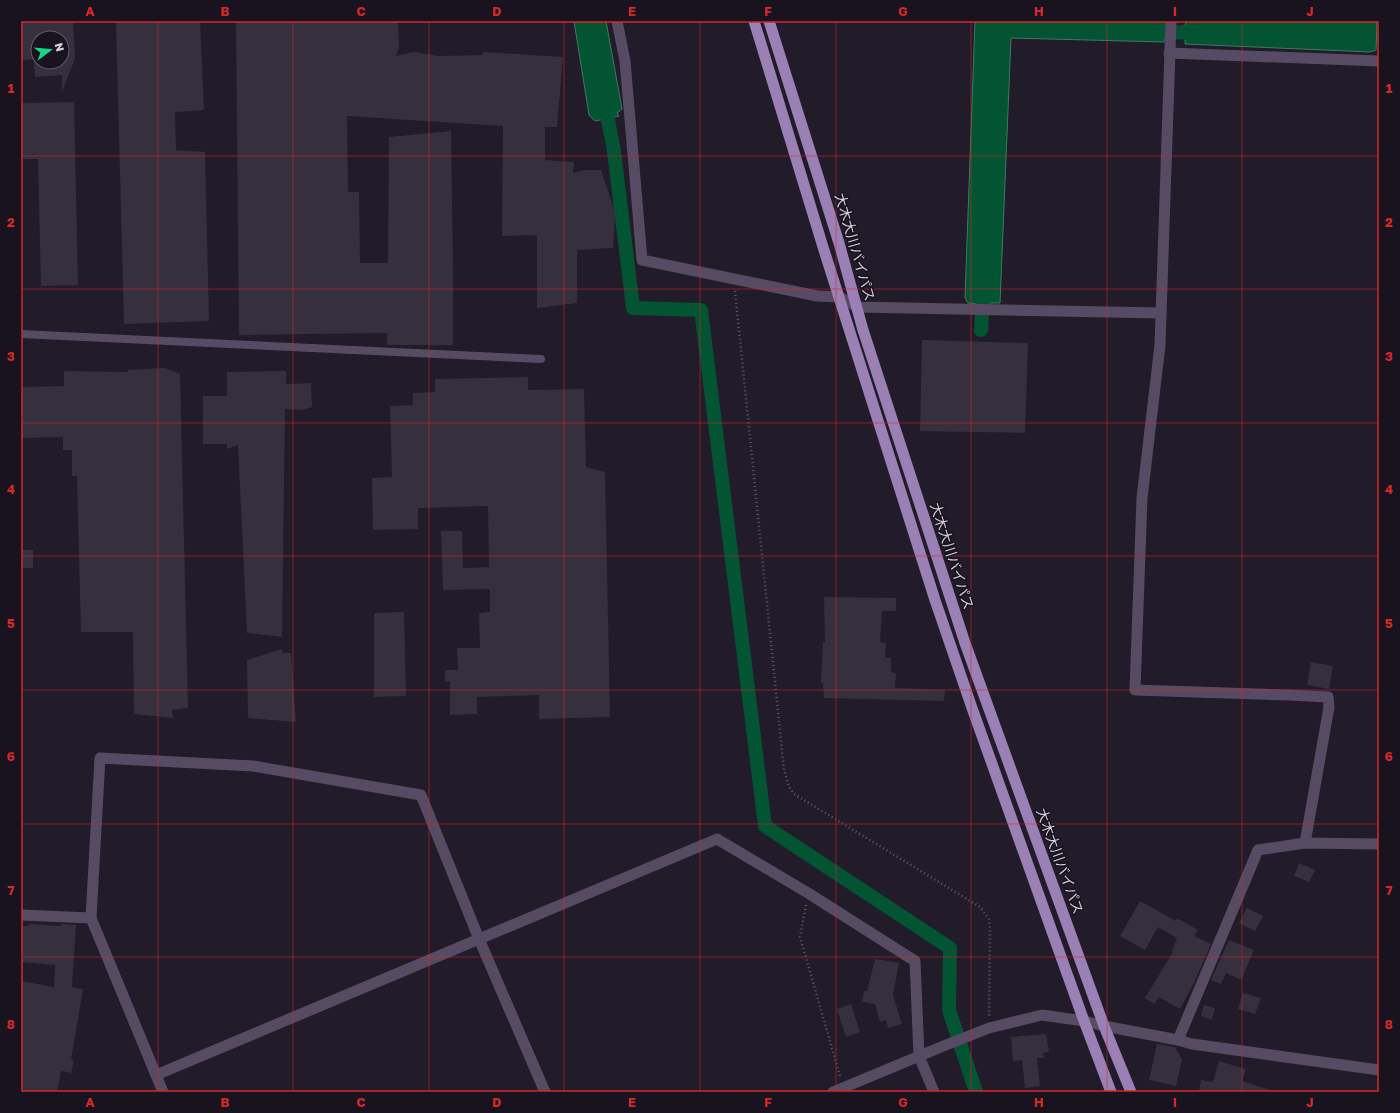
<svg xmlns="http://www.w3.org/2000/svg" width="1400" height="1113" viewBox="0 0 1400 1113" font-family="'Golos Text','Noto Sans JP',sans-serif">
<style>
.water{fill:#025432;stroke:#417964}
.lines{fill:none;stroke-linecap:round;stroke-linejoin:round}
.canal{stroke:#025432;stroke-width:14}
.building{fill:#362f3e}
.path{stroke:#615a67;stroke-width:2.5;stroke-dasharray:1 3;stroke-linecap:butt}
.service{stroke:#574b63;stroke-width:8}
.minor{stroke:#574b63;stroke-width:11}
.tertiary{stroke:#574b63;stroke-width:11}
.trunk{stroke:#9a80b5;stroke-width:11}
.grid{fill:none;stroke:#d62828;stroke-width:1;stroke-opacity:0.55}
.labels{text-anchor:middle;stroke-width:3;stroke-linejoin:round;paint-order:stroke}
.street-label{font-size:14px;fill:#d5d0da;stroke:#19121f}
.neatline{fill:none;stroke:#d62828;stroke-width:1.5}
.grid-label{font-size:13px;text-anchor:middle;font-weight:bold;fill:#d62828}
</style>
<rect width="100%" height="100%" fill="#221b29"/>
<g class="water">
<path d="M 574,21 L 606,21 L 622,109 L 617,113 L 619,116 L 595,121 L 589,115 Z"/>
<path d="M 975,21 L 1166,21 L 1169,31 L 1165,31 L 1164,42 L 1011,38 L 1000,303 L 988,303 L 987,307 L 980,307 L 980,304 L 968,303 L 965,298 Z"/>
<path d="M 1186,21 L 1377,21 L 1376,50 L 1370,52 L 1185,44 L 1185,31 L 1181,31 L 1181,26 L 1185,26 Z"/>
</g>
<g class="lines">
<g class="canal">
<path d="M 1158,32 L 1203,33"/>
<path d="M 604,99 L 614,151 L 633,308 L 701,310 L 765,826 L 950,948 L 949,1010 L 976,1092"/>
<path d="M 981,330 L 983,296"/>
</g>
</g>
<g class="building">
<path d="M 21,21 L 73,21 L 75,59 L 62,91 L 62,75 L 35,77 L 34,62 L 62,62 L 62,38 L 38,38 L 38,59 L 21,60 Z"/>
<path d="M 116,21 L 200,21 L 204,110 L 175,112 L 176,150 L 205,152 L 209,321 L 124,324 Z"/>
<path d="M 236,21 L 398,21 L 399,46 L 396,56 L 414,52 L 439,56 L 483,55 L 483,52 L 563,57 L 557,127 L 545,127 L 545,160 L 574,162 L 573,173 L 585,170 L 601,170 L 615,212 L 613,248 L 577,250 L 577,303 L 537,308 L 537,235 L 502,236 L 503,126 L 347,116 L 348,192 L 359,192 L 360,263 L 388,263 L 389,137 L 451,131 L 453,270 L 453,345 L 387,345 L 387,333 L 239,335 Z"/>
<path d="M 74,102 L 78,285 L 41,286 L 38,159 L 21,159 L 21,103 Z"/>
<path d="M 922,340 L 1028,343 L 1025,433 L 920,431 Z"/>
<path d="M 165,368 L 180,374 L 188,708 L 172,710 L 173,718 L 134,714 L 133,632 L 81,632 L 77,476 L 72,476 L 72,450 L 63,450 L 63,437 L 21,438 L 21,387 L 64,386 L 64,371 L 128,372 L 128,370 Z"/>
<path d="M 286,371 L 286,384 L 311,383 L 312,407 L 303,410 L 285,409 L 282,637 L 247,633 L 238,445 L 227,449 L 227,444 L 203,444 L 203,396 L 227,396 L 227,372 Z"/>
<path d="M 528,377 L 528,390 L 584,389 L 586,467 L 605,472 L 610,717 L 539,719 L 539,695 L 477,697 L 477,714 L 450,715 L 450,681 L 445,682 L 445,670 L 458,670 L 457,648 L 480,648 L 479,613 L 490,612 L 490,589 L 443,590 L 441,531 L 462,531 L 463,568 L 489,567 L 488,506 L 418,508 L 418,529 L 373,530 L 372,478 L 392,477 L 390,406 L 413,405 L 413,393 L 435,392 L 435,379 Z"/>
<rect x="21" y="550" width="12" height="18"/>
<path d="M 824,597 L 896,598 L 896,611 L 882,611 L 880,642 L 886,643 L 885,658 L 891,658 L 891,672 L 896,673 L 895,688 L 945,690 L 944,701 L 824,698 L 823,683 L 821,683 L 823,642 L 825,642 Z"/>
<path d="M 404,612 L 406,696 L 374,697 L 374,613 Z"/>
<path d="M 282,649 L 282,653 L 291,653 L 296,722 L 248,718 L 247,660 Z"/>
<path d="M 1311,662 L 1333,666 L 1329,689 L 1307,685 Z"/>
<path d="M 1299,863 L 1315,870 L 1309,882 L 1294,876 Z"/>
<path d="M 1140,901 L 1176,921 L 1177,918 L 1198,930 L 1194,936 L 1211,944 L 1194,983 L 1180,1009 L 1159,997 L 1154,1004 L 1145,998 L 1173,952 L 1172,951 L 1177,938 L 1158,927 L 1145,950 L 1120,936 Z"/>
<path d="M 1247,908 L 1263,916 L 1255,931 L 1239,923 Z"/>
<path d="M 29,924 L 61,926 L 61,924 L 76,925 L 72,987 L 83,989 L 71,1060 L 74,1061 L 71,1073 L 61,1071 L 57,1092 L 21,1092 L 21,981 L 54,987 L 55,965 L 21,962 L 21,926 L 29,926 Z"/>
<path d="M 1229,940 L 1254,950 L 1241,980 L 1226,973 L 1221,984 L 1211,980 Z"/>
<path d="M 875,959 L 899,963 L 893,995 L 902,1024 L 888,1028 L 886,1020 L 880,1022 L 875,1004 L 862,1002 L 864,991 L 867,991 Z"/>
<path d="M 1243,993 L 1261,998 L 1255,1014 L 1238,1009 Z"/>
<path d="M 851,1004 L 860,1032 L 846,1037 L 837,1009 Z"/>
<path d="M 1204,1005 L 1215,1008 L 1212,1020 L 1201,1016 Z"/>
<path d="M 1046,1034 L 1049,1052 L 1043,1053 L 1044,1058 L 1037,1058 L 1040,1086 L 1025,1088 L 1022,1060 L 1013,1061 L 1011,1037 Z"/>
<path d="M 1157,1044 L 1175,1047 L 1182,1060 L 1176,1086 L 1149,1080 Z"/>
<path d="M 1219,1061 L 1246,1069 L 1242,1081 L 1270,1090 L 1270,1092 L 1199,1092 L 1201,1080 L 1213,1082 Z"/>
</g>
<g class="lines">
<g class="path">
<path d="M 735,291 L 784,770 L 789,787 L 794,794 L 980,907 L 989,919 L 990,930 L 989,1016"/>
<path d="M 806,905 L 800,937 L 840,1076"/>
</g>
<path class="service" d="M 21,334 L 541,359"/>
<g class="minor">
<path d="M 617,21 L 625,61 L 642,260 L 817,296 L 840,297 L 857,307 L 1161,313"/>
<path d="M 1171,21 L 1160,345 L 1142,498 L 1135,690 L 1289,695 L 1328,697 L 1329,707 L 1305,843"/>
<path d="M 1169,53 L 1379,61"/>
<path d="M 21,915 L 91,918"/>
<path d="M 1178,1040 L 1258,850 L 1305,843 L 1379,844"/>
<path d="M 156,1075 L 717,839 L 808,893 L 915,961 L 919,1056 L 934,1092"/>
<path d="M 163,1092 L 91,918 L 100,758 L 253,766 L 421,795 L 479,939 L 545,1092"/>
<path d="M 833,1092 L 941,1047 L 989,1028 L 1042,1015 L 1084,1021 L 1104,1026"/>
</g>
<path class="tertiary" d="M 1104,1026 L 1178,1040 L 1192,1044 L 1379,1070"/>
<g class="trunk">
<path d="M 754,21 L 823,247 L 935,600 L 972,708 L 1084,1021 L 1111,1092"/>
<path d="M 769,21 L 839,243 L 863,330 L 965,643 L 1104,1026 L 1131,1092"/>
</g>
</g>
<path class="grid" d="M 158,21 L 158,1092M 293,21 L 293,1092M 429,21 L 429,1092M 564,21 L 564,1092M 700,21 L 700,1092M 836,21 L 836,1092M 971,21 L 971,1092M 1107,21 L 1107,1092M 1242,21 L 1242,1092M 21,156 L 1379,156M 21,289 L 1379,289M 21,423 L 1379,423M 21,556 L 1379,556M 21,690 L 1379,690M 21,824 L 1379,824M 21,957 L 1379,957"/>
<g class="labels">
<g class="street-label">
<text transform="translate(855 247) rotate(74)" y="5">大木大川バイパス</text>
<text transform="translate(952 556) rotate(72)" y="5">大木大川バイパス</text>
<text transform="translate(1060 861) rotate(70)" y="5">大木大川バイパス</text>
</g>
</g>
<rect width="1400" height="1113" fill="none" stroke="#19121f" stroke-width="44"/>
<g transform="translate(50 50) rotate(74)"><circle r="19" fill="#19121f" stroke="#645e6a"/>
<path d="M0-3L7 15L0 10L-7 15Z" fill="#14d989"/>
<text y="-6" font-size="11" font-weight="bold" text-anchor="middle" fill="#d5d0da">N</text>
</g>
<rect x="22" y="22" width="1356" height="1069" class="neatline"/>
<g class="grid-label">
<text x="90" y="16">A</text>
<text x="225" y="16">B</text>
<text x="361" y="16">C</text>
<text x="497" y="16">D</text>
<text x="632" y="16">E</text>
<text x="768" y="16">F</text>
<text x="903" y="16">G</text>
<text x="1039" y="16">H</text>
<text x="1175" y="16">I</text>
<text x="1310" y="16">J</text>
<text x="11" y="93">1</text>
<text x="1389" y="93">1</text>
<text x="11" y="227">2</text>
<text x="1389" y="227">2</text>
<text x="11" y="361">3</text>
<text x="1389" y="361">3</text>
<text x="11" y="494">4</text>
<text x="1389" y="494">4</text>
<text x="11" y="628">5</text>
<text x="1389" y="628">5</text>
<text x="11" y="761">6</text>
<text x="1389" y="761">6</text>
<text x="11" y="895">7</text>
<text x="1389" y="895">7</text>
<text x="11" y="1029">8</text>
<text x="1389" y="1029">8</text>
<text x="90" y="1107">A</text>
<text x="225" y="1107">B</text>
<text x="361" y="1107">C</text>
<text x="497" y="1107">D</text>
<text x="632" y="1107">E</text>
<text x="768" y="1107">F</text>
<text x="903" y="1107">G</text>
<text x="1039" y="1107">H</text>
<text x="1175" y="1107">I</text>
<text x="1310" y="1107">J</text>
</g>
</svg>
